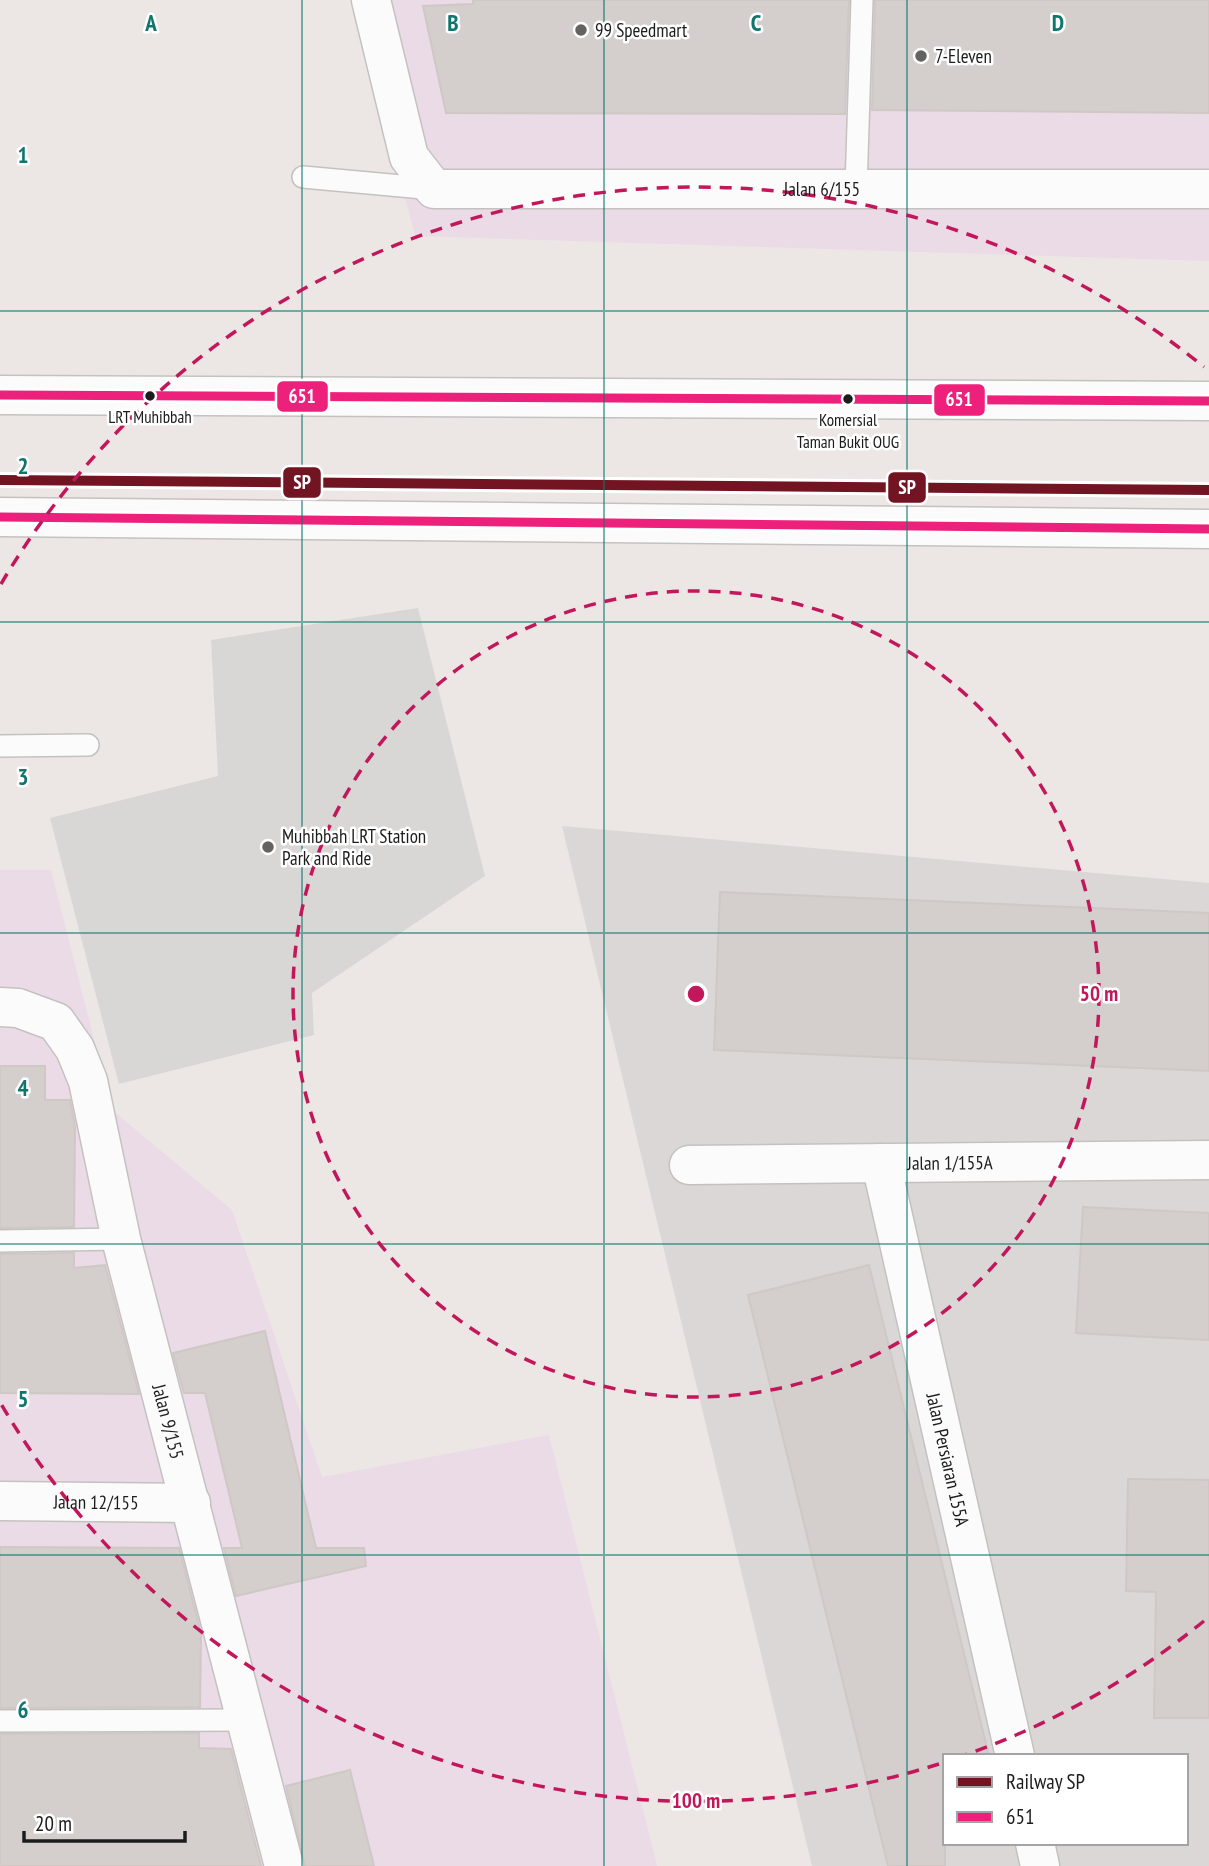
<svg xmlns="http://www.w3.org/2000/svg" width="1209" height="1866" viewBox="0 0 1209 1866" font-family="'PT Sans Narrow',sans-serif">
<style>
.residential{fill:#dad7d6;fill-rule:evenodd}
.industrial{fill:#eadbe7}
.religious{fill:#d9d7d6}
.building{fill:#d4cfcc;stroke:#cfc8c5;stroke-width:2}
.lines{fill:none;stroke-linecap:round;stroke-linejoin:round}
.service-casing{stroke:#c4c2c0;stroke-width:24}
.minor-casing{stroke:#c4c2c0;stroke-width:41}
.tertiary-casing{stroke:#c4c2c0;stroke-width:41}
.service{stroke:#fcfbfb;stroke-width:21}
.minor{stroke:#fcfbfb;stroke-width:38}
.tertiary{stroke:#fcfbfb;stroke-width:38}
.bus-1-casing{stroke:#fff;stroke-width:14}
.bus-1{stroke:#ed207b;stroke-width:9}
.rail-1-casing{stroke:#fff;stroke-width:16}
.rail-1{stroke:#721422;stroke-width:10}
.grid{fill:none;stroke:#0f766e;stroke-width:2;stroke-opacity:0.55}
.ring{fill:none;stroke:#c2185b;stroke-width:3.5;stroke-dasharray:12 9}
.poi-dot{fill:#656362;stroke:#fff;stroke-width:2.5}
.bus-dot{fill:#1c1c1c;stroke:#fff;stroke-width:2.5}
.labels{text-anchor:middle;stroke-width:5;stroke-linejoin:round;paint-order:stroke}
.bus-label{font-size:17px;fill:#1c1c1c;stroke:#fff}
.poi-label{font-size:19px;fill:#1c1c1c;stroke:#fff;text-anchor:start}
.street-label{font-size:19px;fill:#1c1c1c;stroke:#fff}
.grid-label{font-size:23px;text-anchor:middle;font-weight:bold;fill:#0f766e;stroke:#fff;stroke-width:5;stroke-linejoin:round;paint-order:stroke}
.centre{fill:#c2185b;stroke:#fff;stroke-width:3.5}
.ring-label{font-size:21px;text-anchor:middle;font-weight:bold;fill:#c2185b;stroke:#fff;stroke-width:5;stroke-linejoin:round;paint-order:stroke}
.line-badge{stroke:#fff;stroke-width:2.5}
.badge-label{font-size:19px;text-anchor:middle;font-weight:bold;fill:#fff}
</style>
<rect width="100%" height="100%" fill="#ece7e4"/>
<path class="residential" d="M 562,826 L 1209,883 L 1209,1866 L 812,1866 ZM 945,1756 L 1186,1756 L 1186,1843 L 945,1843 Z"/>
<g class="industrial">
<path d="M 355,0 L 1209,0 L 1209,261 L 415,236 Z"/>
<path d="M 0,870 L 51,870 L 112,1110 L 232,1210 L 322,1477 L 549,1435 L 657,1866 L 0,1866 Z"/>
</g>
<path class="religious" d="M 418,608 L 485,876 L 312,993 L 314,1035 L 119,1084 L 50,818 L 218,776 L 211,640 Z"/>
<g class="building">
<path d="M 473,0 L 849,0 L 845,114 L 446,113 L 423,6 L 473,4 Z"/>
<path d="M 875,0 L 1209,0 L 1209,113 L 872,110 Z"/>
<path d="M 720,892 L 1209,913 L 1209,1071 L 714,1050 Z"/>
<path d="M 0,1066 L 45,1066 L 45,1100 L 70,1100 L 75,1127 L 74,1227 L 0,1228 Z"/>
<path d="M 1083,1207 L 1209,1213 L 1209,1340 L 1076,1333 Z"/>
<path d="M 74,1253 L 74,1268 L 105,1265 L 139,1394 L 0,1393 L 0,1254 Z"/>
<path d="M 869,1265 L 989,1756 L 945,1756 L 945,1866 L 888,1866 L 748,1295 Z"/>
<path d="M 265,1331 L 316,1548 L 364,1548 L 366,1566 L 236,1596 L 224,1548 L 242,1548 L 205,1393 L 184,1393 L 173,1353 Z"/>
<path d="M 1128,1479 L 1209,1480 L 1209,1718 L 1154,1718 L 1156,1592 L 1126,1591 Z"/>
<path d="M 0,1547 L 179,1548 L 201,1633 L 200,1707 L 0,1708 Z"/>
<path d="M 199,1733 L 199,1748 L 231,1749 L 261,1866 L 0,1866 L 0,1734 Z"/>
<path d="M 350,1770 L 374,1866 L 305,1866 L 286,1786 Z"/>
</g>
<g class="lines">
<g class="service-casing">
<g id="service">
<path d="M 303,177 L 434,189"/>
<path d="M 856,189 L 862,0"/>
<path d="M 0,746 L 88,745"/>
<path d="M 0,1241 L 121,1239"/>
<path d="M 0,1721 L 249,1720"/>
</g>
</g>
<g class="minor-casing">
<g id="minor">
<path id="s1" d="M 371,0 L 409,157 L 434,189 L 1209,189"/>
<path id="s2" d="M 0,1007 L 18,1008 L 56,1022 L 75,1049 L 88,1081 L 121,1239 L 284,1866"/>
<path id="s3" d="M 881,1163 L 1015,1756"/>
<path id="s4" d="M 689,1165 L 1209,1160"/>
<path id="s5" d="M 0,1501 L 191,1503"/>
<path d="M 1035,1843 L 1040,1866"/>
</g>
</g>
<g class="tertiary-casing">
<g id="tertiary">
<path d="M 0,395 L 1209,401"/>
<path d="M 0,517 L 1209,529"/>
</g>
</g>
<use href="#service" class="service"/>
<use href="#minor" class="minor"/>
<use href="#tertiary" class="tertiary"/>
<g class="bus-1-casing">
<g id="bus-1">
<path d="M 0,395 L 1209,401"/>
<path d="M 0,517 L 1209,529"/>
</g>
</g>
<use href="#bus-1" class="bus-1"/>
<g class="rail-1-casing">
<path id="rail-1" d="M 0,480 L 1209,490"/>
</g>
<use href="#rail-1" class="rail-1"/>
</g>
<path class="grid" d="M 302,0 L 302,1866M 604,0 L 604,1866M 907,0 L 907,1866M 0,311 L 1209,311M 0,622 L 1209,622M 0,933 L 1209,933M 0,1244 L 1209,1244M 0,1555 L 1209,1555"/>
<g class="ring">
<circle cx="696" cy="994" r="403"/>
<path d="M1204 1621A807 807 0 0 1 965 1755M939 1764A807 807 0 0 1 1 1404M1 584A807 807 0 0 1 1204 367"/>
</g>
<g class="poi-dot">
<circle cx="581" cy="30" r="7"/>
<circle cx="921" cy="56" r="7"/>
<circle cx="268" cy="847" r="7"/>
</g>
<g class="bus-dot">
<circle cx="150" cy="396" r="6"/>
<circle cx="848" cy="399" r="6"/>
</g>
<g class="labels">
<g class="bus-label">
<text x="150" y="423">LRT Muhibbah</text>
<text x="848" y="426">Komersial<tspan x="848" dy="22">Taman Bukit OUG</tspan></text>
</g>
<g class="poi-label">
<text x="595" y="37">99 Speedmart</text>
<text x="935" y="63">7-Eleven</text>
<text x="282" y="843">Muhibbah LRT Station<tspan x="282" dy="22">Park and Ride</tspan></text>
</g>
<g class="street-label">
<text dy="7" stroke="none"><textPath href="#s1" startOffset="590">Jalan 6/155</textPath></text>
<text dy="7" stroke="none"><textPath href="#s4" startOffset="261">Jalan 1/155A</textPath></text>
<text dy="7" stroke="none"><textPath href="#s2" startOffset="476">Jalan 9/155</textPath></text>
<text dy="7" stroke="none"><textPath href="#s3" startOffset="304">Jalan Persiaran 155A</textPath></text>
<text dy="7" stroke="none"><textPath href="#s5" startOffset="96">Jalan 12/155</textPath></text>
</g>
</g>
<g class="grid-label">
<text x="151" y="31">A</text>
<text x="453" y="31">B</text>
<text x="756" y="31">C</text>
<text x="1058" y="31">D</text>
<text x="23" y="163">1</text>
<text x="23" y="474">2</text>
<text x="23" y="785">3</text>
<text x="23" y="1096">4</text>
<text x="23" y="1407">5</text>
<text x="23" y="1718">6</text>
</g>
<circle cx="696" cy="994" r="10" class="centre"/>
<g class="ring-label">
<text x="1099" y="1001">50 m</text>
<text x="696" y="1808">100 m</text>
</g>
<g class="line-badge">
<rect x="276" y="380" width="53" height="33" rx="7" fill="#ed207b"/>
<rect x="933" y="383" width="53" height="34" rx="7" fill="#ed207b"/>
<rect x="282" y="466" width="40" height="33" rx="7" fill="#721422"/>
<rect x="887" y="471" width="40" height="33" rx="7" fill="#721422"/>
</g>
<g class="badge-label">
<text x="302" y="403">651</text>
<text x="959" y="406">651</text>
<text x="302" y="489">SP</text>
<text x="907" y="494">SP</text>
</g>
<rect x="943" y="1754" width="245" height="91" fill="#ffffff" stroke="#a4a4a4" stroke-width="2"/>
<rect x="957" y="1777" width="35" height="10" fill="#721422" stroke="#a4a4a4" stroke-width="2"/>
<text x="1006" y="1789" font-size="21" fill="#1c1c1c">Railway SP</text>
<rect x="957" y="1812" width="35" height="10" fill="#ed207b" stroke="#a4a4a4" stroke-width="2"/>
<text x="1006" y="1824" font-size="21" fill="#1c1c1c">651</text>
<path d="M24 1831v10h161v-10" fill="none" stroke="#1c1c1c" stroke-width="3.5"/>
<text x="35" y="1831" font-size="21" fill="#1c1c1c" stroke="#ffffff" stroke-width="5" paint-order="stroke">20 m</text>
</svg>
